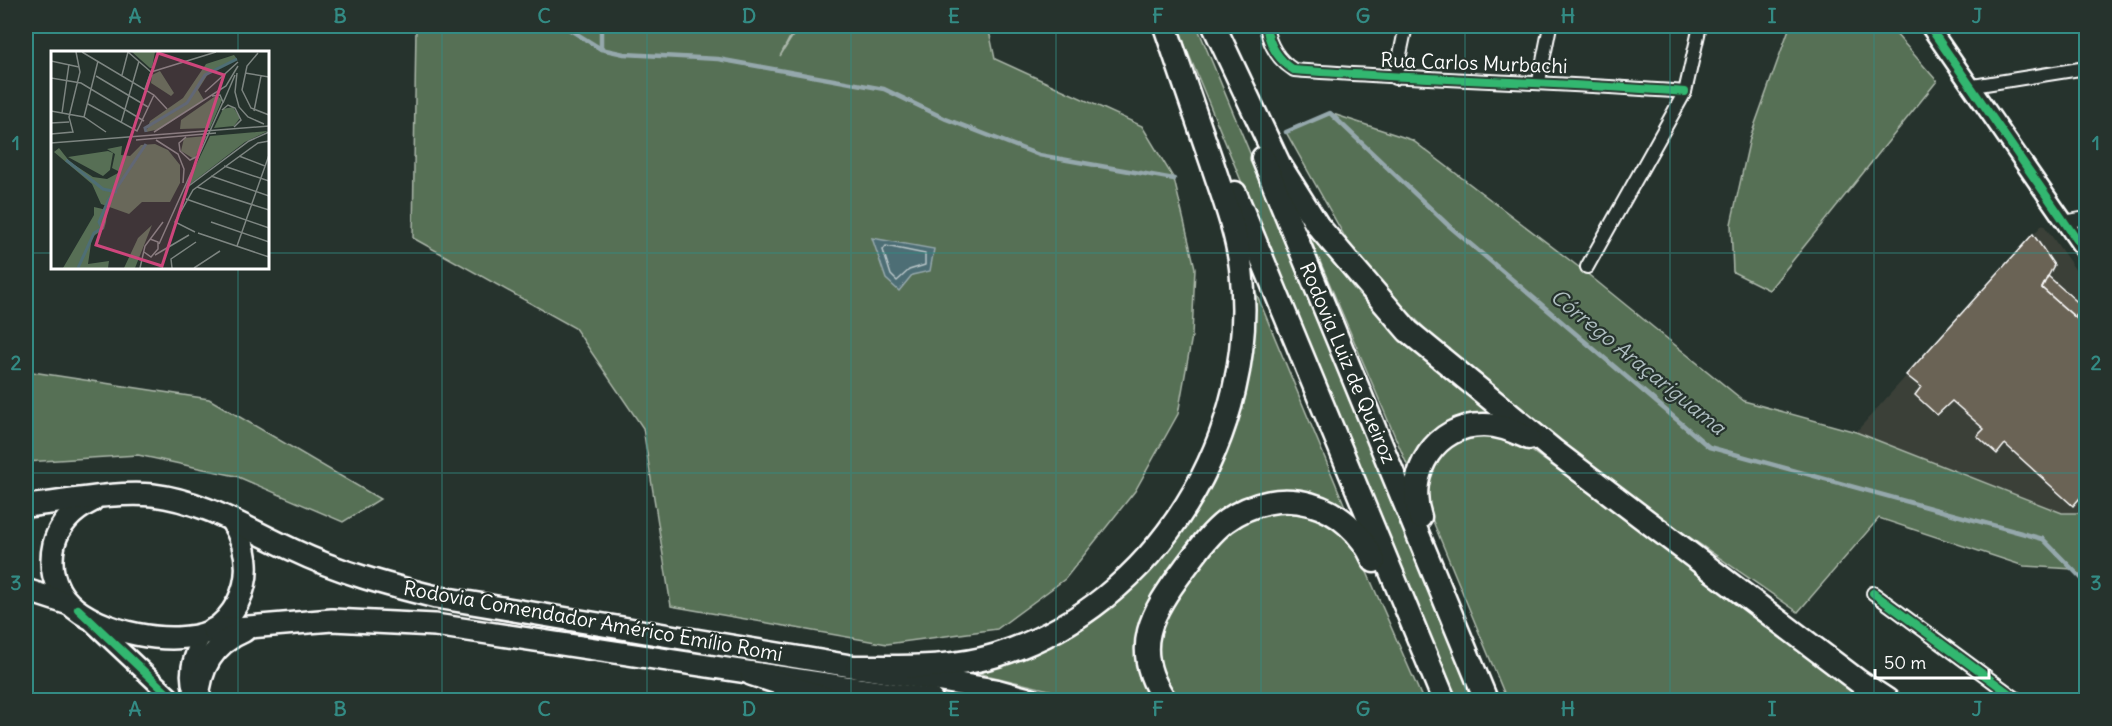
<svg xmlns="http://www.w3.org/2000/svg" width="2112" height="726" viewBox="0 0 2112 726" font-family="Delius,sans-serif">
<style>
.built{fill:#3b4139}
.green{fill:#576f55;stroke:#abb7aa;stroke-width:1.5}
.water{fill:#4e6e75;stroke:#95a8ac;stroke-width:1.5}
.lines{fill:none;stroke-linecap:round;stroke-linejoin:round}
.shore{stroke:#b8c5c8;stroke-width:1.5}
.stream{stroke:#95a8ac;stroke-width:4.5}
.building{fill:#6b6354;stroke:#fff;stroke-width:1.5}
.minor-casing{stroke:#fff;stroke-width:16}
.tertiary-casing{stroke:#fff;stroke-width:21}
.trunk-casing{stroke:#fff;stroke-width:26}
.motorway-casing{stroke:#fff;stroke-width:27}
.path{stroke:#fff;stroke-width:3;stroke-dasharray:6 4.5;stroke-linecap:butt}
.minor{stroke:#26332d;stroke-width:12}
.tertiary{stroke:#26332d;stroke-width:16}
.trunk{stroke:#26332d;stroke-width:21}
.motorway{stroke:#26332d;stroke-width:22}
.cycleway-casing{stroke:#26332d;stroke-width:11}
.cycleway{stroke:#33b770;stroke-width:8}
.grid{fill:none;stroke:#338b84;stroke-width:1.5;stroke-opacity:0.55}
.labels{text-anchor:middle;stroke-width:4.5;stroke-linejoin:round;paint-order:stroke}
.street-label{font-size:20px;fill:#fff;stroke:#26332d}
.water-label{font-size:21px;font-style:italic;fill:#afbec1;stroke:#26332d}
.inset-river{fill:none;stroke:#4e6e75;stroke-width:3}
.inset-road{fill:none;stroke:#7d8581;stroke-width:1.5}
.view{fill:#ce467c;fill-opacity:0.15;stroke:#ce467c;stroke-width:3}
.inset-edge{fill:none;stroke:#fff;stroke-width:3}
.neatline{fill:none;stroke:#338b84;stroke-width:2}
.grid-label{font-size:20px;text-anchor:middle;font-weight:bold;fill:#338b84}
</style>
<rect width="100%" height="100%" fill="#26332d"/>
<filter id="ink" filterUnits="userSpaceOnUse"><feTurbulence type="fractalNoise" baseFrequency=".0167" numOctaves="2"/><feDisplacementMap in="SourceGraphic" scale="12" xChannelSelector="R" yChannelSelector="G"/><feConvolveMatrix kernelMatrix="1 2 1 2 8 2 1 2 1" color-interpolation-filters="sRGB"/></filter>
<g filter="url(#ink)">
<path class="built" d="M 2043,224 L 2086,285 L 2086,514 L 2062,513 L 1856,432 Z"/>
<g class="green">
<path d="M 176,26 L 271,26 L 182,34 Z"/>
<path d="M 416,26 L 796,26 L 780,56 L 799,26 L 988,26 L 995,59 L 1142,126 L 1174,179 L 1195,268 L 1192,336 L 1178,414 L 1135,491 L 1065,579 L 997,629 L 887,644 L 671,606 L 643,428 L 575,328 L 413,238 Z"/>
<path d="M 1177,26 L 1197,26 L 1478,700 L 1456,700 Z"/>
<path d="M 1790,26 L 1889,26 L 1937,81 L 1769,290 L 1733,272 L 1731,224 L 1750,138 Z"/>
<path d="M 1330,113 L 1412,140 L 1584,271 L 1744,401 L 1856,432 L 2062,513 L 2086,513 L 2086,583 L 2073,569 L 2024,566 L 1879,518 L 1798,612 L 1559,447 L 1474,378 L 1359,262 L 1286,132 Z"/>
<path d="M 1304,224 L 1355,290 L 1392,330 L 1488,410 L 1488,415 C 1465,420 1438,422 1422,442 C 1416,450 1414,461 1408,467 Z"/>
<path d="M 1245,266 L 1349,516 L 1277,492 L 1155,593 L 1155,700 L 1091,700 L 965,670 L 1084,619 L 1213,465 Z"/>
<path d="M 26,371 L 209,399 L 380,499 L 343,522 L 236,476 L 138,455 L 26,462 Z"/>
<path d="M 1479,433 L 1519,442 L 1572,480 L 1865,700 L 1507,700 L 1425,502 C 1432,457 1436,449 1479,433 Z"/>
<path d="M 1265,511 L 1300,511 L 1335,525 L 1359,554 L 1423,700 L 1173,700 L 1161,683 L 1156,624 L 1208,543 Z"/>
</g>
<path class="water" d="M 872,238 L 934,249 L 930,271 L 912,275 L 899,291 L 886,279 Z"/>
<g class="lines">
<path class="shore" d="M 886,246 L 925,254 L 925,265 L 909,270 L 897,281 L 891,275 L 883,250 Z"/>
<g class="stream">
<path d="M 564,26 L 601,49 L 624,54 L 718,59 L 884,89 L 946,119 L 1039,155 L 1174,179"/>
<path d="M 601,49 L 601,26"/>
<path d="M 1286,132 L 1330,113 L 1448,225 L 1709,447 L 2043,539 L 2086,583"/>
</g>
</g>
<g class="building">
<path d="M 2033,234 L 2054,265 L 2042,288 L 2086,327 L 2086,491 L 2073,506 L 2005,444 L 1997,454 L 1977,436 L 1984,429 L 1952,401 L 1937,415 L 1915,395 L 1921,387 L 1906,375 Z"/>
<path d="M 2048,276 L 2083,307 L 2075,317 L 2042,288 Z"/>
</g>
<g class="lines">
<g class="minor-casing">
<g id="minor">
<path d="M 1266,26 C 1269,44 1278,60 1294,70 C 1424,80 1555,82 1685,92"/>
<path d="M 1395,78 L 1406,26"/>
<path d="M 1539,81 L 1550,26"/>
<path d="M 1973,86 L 2086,68"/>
<path d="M 2064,222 L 2086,218"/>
<path d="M 1587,267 L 1685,92 L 1700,26"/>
<path d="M 1873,593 L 2018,700"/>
</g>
</g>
<g class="tertiary-casing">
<g id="tertiary">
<path d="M 1929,26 L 2086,253"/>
<path d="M 92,623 L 174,700"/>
<path d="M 196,700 C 184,675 191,658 203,634"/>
</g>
</g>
<g class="trunk-casing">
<g id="trunk">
<path d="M 92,501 C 74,510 59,524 54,544 C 49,565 53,587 69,603 C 97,632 174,648 211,631 C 223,625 232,613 238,602 C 252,574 247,545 231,520"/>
<path d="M 26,506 C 66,502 114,491 153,495 C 204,501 247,529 293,550 C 339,572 387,585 436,597 L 995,690 L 1032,700"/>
<path d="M 26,590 L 69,604"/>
<path d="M 213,630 L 332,620 L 435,625 L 932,700"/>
<path d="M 198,700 C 200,668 213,644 244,631"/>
</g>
</g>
<g class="motorway-casing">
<g id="motorway">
<path d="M 1214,26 L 1279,164 L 1318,226 L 1408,331 L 1553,450 L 1858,681 L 1887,700"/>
<path d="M 1263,158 L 1486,700"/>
<path d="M 1235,193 L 1444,700"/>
<path d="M 1420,517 C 1405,473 1436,424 1484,425 C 1501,425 1515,432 1529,438"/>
<path d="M 857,667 C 903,667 952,669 997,655 C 1157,605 1261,433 1241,268 C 1237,232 1223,197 1212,163 C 1196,117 1180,71 1165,26"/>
<path d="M 752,674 L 830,700"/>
<path d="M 1165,700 C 1129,649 1152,612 1184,569 C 1197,552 1209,534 1226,521 C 1280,482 1348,502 1374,561"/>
</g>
</g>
<path class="path" d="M 1139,26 L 1139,27"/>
<use href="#minor" class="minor"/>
<use href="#tertiary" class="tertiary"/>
<use href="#trunk" class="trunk"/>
<use href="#motorway" class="motorway"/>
<g class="cycleway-casing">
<g id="cycleway">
<path d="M 1266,26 C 1269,44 1278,60 1294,70 C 1424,80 1555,82 1685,92"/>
<path d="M 1929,26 L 2086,253"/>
<path d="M 1873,593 L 2018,700"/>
<path d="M 78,609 L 174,700"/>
</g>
</g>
<use href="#cycleway" class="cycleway"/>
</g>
</g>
<path class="grid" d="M 238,26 L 238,52M 442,26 L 442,700M 647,26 L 647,700M 851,26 L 851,700M 1056,26 L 1056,700M 1261,26 L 1261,700M 1465,26 L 1465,700M 1670,26 L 1670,700M 1874,26 L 1874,700M 26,253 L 52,253M 267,253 L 2086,253M 238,267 L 238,700M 26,473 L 2086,473"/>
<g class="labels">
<g class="street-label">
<text transform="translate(1474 63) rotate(2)" y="7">Rua Carlos Murbachi</text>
<text transform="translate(1348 363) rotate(67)" y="7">Rodovia Luiz de Queiroz</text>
<text transform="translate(593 621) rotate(10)" y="7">Rodovia Comendador Américo Emílio Romi</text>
</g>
<g class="water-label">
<text transform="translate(1638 362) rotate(39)" y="7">Córrego Araçariguama</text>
</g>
</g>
<g transform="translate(51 51)">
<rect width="218" height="218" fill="#26332d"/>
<path d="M 81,1 L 104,1 L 101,17 L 99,17 ZM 183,4 L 186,8 L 157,23 L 147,39 L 153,49 L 109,78 L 95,81 L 99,70 L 132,47 L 155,13 ZM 109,20 L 123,42 L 120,45 L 100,32 L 101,24 ZM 166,44 L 171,49 L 159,77 L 129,78 L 130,69 ZM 182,56 L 189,67 L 183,75 L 163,77 L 172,58 ZM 217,80 L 194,91 L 134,137 L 159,85 ZM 156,85 L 143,108 L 130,100 L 133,87 ZM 104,93 L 117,99 L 129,114 L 129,132 L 119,151 L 91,151 L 78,163 L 50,153 L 41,133 L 3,101 L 8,97 L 19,111 L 42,126 L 56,128 L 69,121 L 61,117 L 64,103 L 56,98 L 71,95 L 70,104 L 79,105 L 90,94 ZM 57,100 L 62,102 L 59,119 L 52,125 L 17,106 ZM 43,156 L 56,159 L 55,171 L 53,178 L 41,186 L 37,213 L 58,210 L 57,217 L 12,217 L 43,164 ZM 101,174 L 84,217 L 73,217 L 87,187 Z" fill="#576f55"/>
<path class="inset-river" d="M 95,81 L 94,77 L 136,52 L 154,24 L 186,8M 15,109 L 52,138 L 66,141M 27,217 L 43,182 L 51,177 L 48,171 L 57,150 L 95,93"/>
<path class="inset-road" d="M 31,1 L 103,44 L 116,58M 77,1 L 100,21M 207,2 L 196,15 L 191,39 L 200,57 L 218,64M 0,10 L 28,16M 100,21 L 165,1M 186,22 L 184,41 L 188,56 L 197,66 L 213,73M 194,22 L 218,26M 71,24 L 77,1M 45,25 L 97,56M 0,27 L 30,32 L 93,70M 94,38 L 100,21M 154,41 L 187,11M 172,52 L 184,24M 37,53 L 86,80 L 103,44M 171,59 L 177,54 L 184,57 L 190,69 L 183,76M 0,60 L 33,66 L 55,81M 203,60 L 210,25M 11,62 L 18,13M 33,66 L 47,10M 0,72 L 18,71M 70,72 L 88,10M 103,81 L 175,35 L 187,15M 0,83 L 22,81 L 18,66 L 29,21 L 25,1M 135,86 L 128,92 L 129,100 L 139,109 L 147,105M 85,89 L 165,82M 105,89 L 127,103 L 133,118 L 132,132M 0,92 L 218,75M 188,105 L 214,115M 173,115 L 218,130M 160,125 L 218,145M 146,136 L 218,159M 135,137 L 198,90 L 218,81M 135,148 L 218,177M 160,171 L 218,191M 144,181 L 124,171 L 142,139 L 207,92 L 218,90M 147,182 L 218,206M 108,193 L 172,51 L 169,44 L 161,45M 186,195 L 218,104M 93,201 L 100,206 L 107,198 L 107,191 L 99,188M 104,204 L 138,184M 89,217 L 94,195 L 112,171M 121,217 L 120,208 L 145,191M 143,217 L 169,200"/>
<path class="view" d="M 107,2 L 173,24 L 111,215 L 45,194 Z"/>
<rect width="218" height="218" class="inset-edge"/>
</g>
<rect width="2112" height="726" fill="none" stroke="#26332d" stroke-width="66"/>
<path d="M1875 669v9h114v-9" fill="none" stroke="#ffffff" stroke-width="3"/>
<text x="1884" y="669" font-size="18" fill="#ffffff" stroke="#26332d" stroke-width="4.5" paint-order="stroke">50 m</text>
<rect x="33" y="33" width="2046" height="660" class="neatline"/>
<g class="grid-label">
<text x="135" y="23">A</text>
<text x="340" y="23">B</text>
<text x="544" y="23">C</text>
<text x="749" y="23">D</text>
<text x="954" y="23">E</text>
<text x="1158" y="23">F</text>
<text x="1363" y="23">G</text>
<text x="1568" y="23">H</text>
<text x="1772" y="23">I</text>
<text x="1977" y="23">J</text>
<text x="16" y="150">1</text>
<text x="2096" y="150">1</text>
<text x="16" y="370">2</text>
<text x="2096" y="370">2</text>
<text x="16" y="590">3</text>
<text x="2096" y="590">3</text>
<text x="135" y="716">A</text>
<text x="340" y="716">B</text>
<text x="544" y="716">C</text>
<text x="749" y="716">D</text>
<text x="954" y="716">E</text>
<text x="1158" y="716">F</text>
<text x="1363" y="716">G</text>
<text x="1568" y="716">H</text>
<text x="1772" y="716">I</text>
<text x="1977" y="716">J</text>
</g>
</svg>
